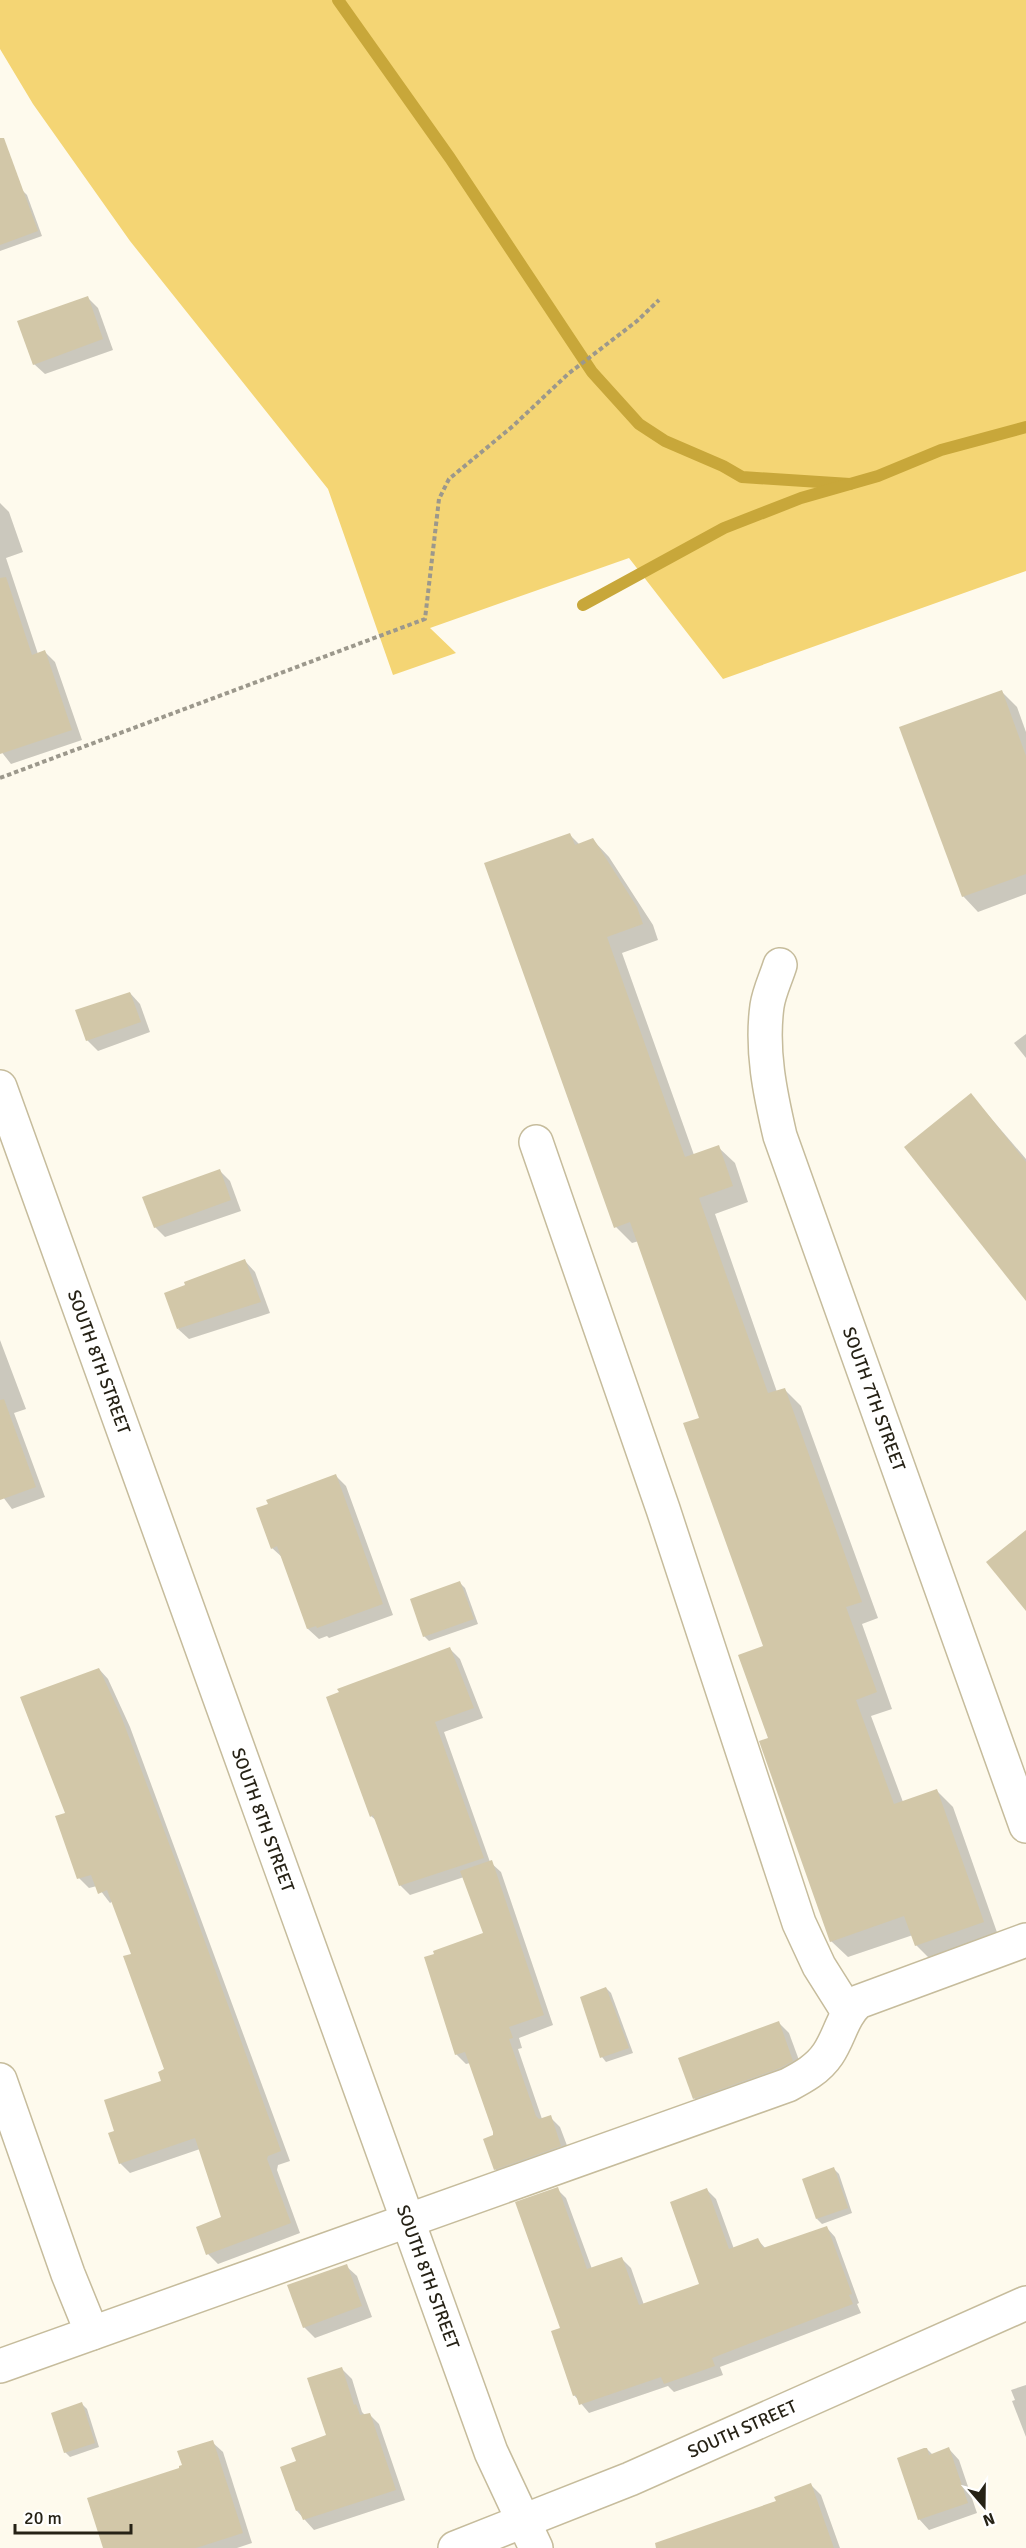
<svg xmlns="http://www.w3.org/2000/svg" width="1026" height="2548" viewBox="0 0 1026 2548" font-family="Signika,sans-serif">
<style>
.green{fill:#f4d574}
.shadow{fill:#0003}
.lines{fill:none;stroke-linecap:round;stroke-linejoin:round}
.stream{stroke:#c8a73a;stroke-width:12}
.building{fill:#d2c7a8}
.minor-casing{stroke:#c6bc9c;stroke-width:36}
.major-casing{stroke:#c6bc9c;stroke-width:36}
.path{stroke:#9c988c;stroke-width:4;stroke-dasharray:4.5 3;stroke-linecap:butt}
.minor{stroke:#fff;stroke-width:33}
.major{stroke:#fff;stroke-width:33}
.labels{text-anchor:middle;stroke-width:4.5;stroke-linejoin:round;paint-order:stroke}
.street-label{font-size:18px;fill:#262216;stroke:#fff}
</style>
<rect width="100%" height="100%" fill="#fefaed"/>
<path class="green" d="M 0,0 L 1026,0 L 1026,571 L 723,679 L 629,558 L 430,628 L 456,653 L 393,675 L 328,489 L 130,241 L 33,104 L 0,49 Z"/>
<g class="shadow">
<path d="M 22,190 L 27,195 L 42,236 L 0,251 L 0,198 Z"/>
<path d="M 88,298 L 98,308 L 113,350 L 45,374 L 34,364 Z"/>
<path d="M 0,503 L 9,512 L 23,552 L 6,558 L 38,654 L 45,652 L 55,662 L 82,740 L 11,764 L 0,750 Z"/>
<path d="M 1001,691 L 1017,707 L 1026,732 L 1026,894 L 978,912 L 963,896 Z"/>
<path d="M 570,835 L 580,845 L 593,840 L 609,857 L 653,925 L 658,940 L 622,953 L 694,1155 L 718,1147 L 735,1163 L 748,1202 L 715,1214 L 777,1392 L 784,1389 L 801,1406 L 878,1618 L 862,1624 L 892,1709 L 871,1716 L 903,1802 L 937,1791 L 953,1807 L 999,1938 L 933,1962 L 916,1945 L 913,1935 L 848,1957 L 831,1941 L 770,1739 L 765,1647 L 701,1419 L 639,1241 L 632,1243 L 616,1227 Z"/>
<path d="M 130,993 L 140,1004 L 150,1032 L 98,1051 L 87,1040 Z"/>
<path d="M 1026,1034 L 1026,1058 L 1014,1043 Z"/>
<path d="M 971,1095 L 1026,1159 L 1026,1298 Z"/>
<path d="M 220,1171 L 230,1181 L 241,1211 L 165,1237 L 155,1227 Z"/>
<path d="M 245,1261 L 255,1272 L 270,1313 L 189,1339 L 178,1329 Z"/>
<path d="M 0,1340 L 26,1409 L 14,1413 L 45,1497 L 12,1509 L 0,1493 Z"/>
<path d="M 336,1476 L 346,1486 L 393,1615 L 329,1638 L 327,1636 L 319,1639 L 308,1629 L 283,1558 L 272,1548 Z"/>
<path d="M 460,1583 L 465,1588 L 478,1624 L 429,1641 L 424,1636 Z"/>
<path d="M 450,1649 L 460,1659 L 483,1718 L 444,1732 L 490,1862 L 501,1872 L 553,2025 L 519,2038 L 522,2048 L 518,2049 L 542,2119 L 550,2117 L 560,2127 L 571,2156 L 505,2179 L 495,2169 L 495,2136 L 470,2063 L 466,2064 L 456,2054 L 485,1934 L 464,1877 L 410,1895 L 400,1885 L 378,1822 L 371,1816 Z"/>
<path d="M 99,1669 L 108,1679 L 130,1727 L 290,2161 L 278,2165 L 277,2170 L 300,2233 L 218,2264 L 208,2254 L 223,2218 L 200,2149 L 130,2173 L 120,2163 L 116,2132 L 163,2082 L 166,2070 L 133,1955 L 113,1901 L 110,1903 L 97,1886 L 89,1888 L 79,1878 L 67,1813 Z"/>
<path d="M 606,1988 L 611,1993 L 633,2053 L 606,2062 L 602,2057 Z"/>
<path d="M 779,2023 L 789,2033 L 803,2071 L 705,2109 L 694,2098 Z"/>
<path d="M 834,2169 L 839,2174 L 852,2213 L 822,2224 L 817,2219 Z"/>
<path d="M 557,2189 L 566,2198 L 592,2269 L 622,2259 L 631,2268 L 644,2305 L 701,2285 L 707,2190 L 716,2199 L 734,2249 L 758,2240 L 766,2249 L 827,2228 L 835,2237 L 859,2303 L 857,2304 L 861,2313 L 720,2367 L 723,2375 L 674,2392 L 668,2386 L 589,2413 L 574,2395 L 562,2329 Z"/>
<path d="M 346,2266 L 357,2276 L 372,2317 L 315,2338 L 304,2327 Z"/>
<path d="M 342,2369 L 352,2379 L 362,2412 L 365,2415 L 369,2414 L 379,2424 L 405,2500 L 314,2530 L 297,2511 L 298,2462 L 328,2436 Z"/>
<path d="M 1026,2385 L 1026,2437 L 1012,2401 L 1015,2400 L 1011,2390 Z"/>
<path d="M 82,2404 L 87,2409 L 99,2447 L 70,2457 L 65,2452 Z"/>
<path d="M 212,2442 L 223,2452 L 252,2543 L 237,2548 L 104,2548 L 181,2469 Z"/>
<path d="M 927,2449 L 933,2455 L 949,2449 L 959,2460 L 977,2513 L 929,2530 L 919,2519 Z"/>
<path d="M 811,2485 L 821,2495 L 840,2548 L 657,2548 L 778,2502 Z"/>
</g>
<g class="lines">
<g class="stream">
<path d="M 338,0 L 450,158 L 592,372 L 639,424 L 665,441 L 723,466 L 742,477 L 850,484"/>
<path d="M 583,605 L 724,528 L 801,498 L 878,476 L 941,450 L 1026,427"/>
</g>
</g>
<g class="building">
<path d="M 0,138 L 4,138 L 38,231 L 0,245 Z"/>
<path d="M 88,296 L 103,339 L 33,365 L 17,321 Z"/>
<path d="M 6,577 L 32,655 L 45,650 L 72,730 L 0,754 L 0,578 Z"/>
<path d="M 1002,690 L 1026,756 L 1026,874 L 962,897 L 899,727 Z"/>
<path d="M 570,833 L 575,845 L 593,838 L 637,907 L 643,924 L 607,937 L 685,1157 L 719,1145 L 733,1186 L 699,1198 L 768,1393 L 785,1388 L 862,1602 L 846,1607 L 877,1692 L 856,1700 L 894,1804 L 937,1789 L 984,1922 L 915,1946 L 904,1916 L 830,1942 L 759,1741 L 768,1738 L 738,1655 L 763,1646 L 683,1423 L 699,1418 L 630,1222 L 614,1228 L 484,863 Z"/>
<path d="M 130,992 L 141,1022 L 86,1041 L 75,1010 Z"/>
<path d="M 971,1093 L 1026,1162 L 1026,1301 L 904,1147 Z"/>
<path d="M 220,1169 L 231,1200 L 154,1228 L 142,1197 Z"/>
<path d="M 245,1259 L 261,1302 L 177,1329 L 164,1293 L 185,1285 L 184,1282 Z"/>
<path d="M 4,1399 L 36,1487 L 0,1500 L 0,1400 Z"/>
<path d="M 336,1474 L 383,1604 L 317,1628 L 316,1626 L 307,1629 L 277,1546 L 271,1549 L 256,1508 L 268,1504 L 266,1500 Z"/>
<path d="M 1026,1530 L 1026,1611 L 986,1562 Z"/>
<path d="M 460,1581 L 474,1619 L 423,1637 L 410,1599 Z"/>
<path d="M 450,1647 L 474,1708 L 435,1722 L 484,1858 L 399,1886 L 373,1815 L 370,1817 L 326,1697 L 339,1692 L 337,1689 Z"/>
<path d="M 99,1668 L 121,1716 L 176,1862 L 281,2151 L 268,2156 L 267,2159 L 291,2223 L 206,2255 L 196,2227 L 221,2217 L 195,2138 L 119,2164 L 108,2133 L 114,2131 L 104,2100 L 161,2081 L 158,2072 L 164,2069 L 123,1956 L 131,1954 L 107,1890 L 98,1894 L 91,1875 L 77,1879 L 55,1816 L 65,1813 L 20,1697 Z"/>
<path d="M 492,1860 L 544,2015 L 509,2027 L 513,2038 L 509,2039 L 536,2116 L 539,2119 L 551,2115 L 561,2146 L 494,2170 L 483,2139 L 493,2135 L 493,2132 L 465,2052 L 455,2055 L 424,1957 L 434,1954 L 433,1951 L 483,1933 L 460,1871 Z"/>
<path d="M 606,1987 L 629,2048 L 600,2058 L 580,1997 Z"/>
<path d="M 779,2021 L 793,2061 L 780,2068 L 693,2099 L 678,2058 Z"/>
<path d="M 834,2167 L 848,2208 L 816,2219 L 802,2179 Z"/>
<path d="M 558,2187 L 587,2269 L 622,2257 L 639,2305 L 699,2284 L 670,2202 L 707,2188 L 729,2249 L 758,2238 L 763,2248 L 827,2226 L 852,2294 L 849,2295 L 853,2304 L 712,2358 L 715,2366 L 664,2384 L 661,2377 L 579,2405 L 576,2395 L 573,2396 L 551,2331 L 560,2328 L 515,2202 Z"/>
<path d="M 347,2264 L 362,2306 L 303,2328 L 287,2285 Z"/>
<path d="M 342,2367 L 354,2405 L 356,2404 L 360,2415 L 370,2413 L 396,2490 L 303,2520 L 299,2510 L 296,2511 L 280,2467 L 296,2461 L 291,2448 L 326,2435 L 307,2378 Z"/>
<path d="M 82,2402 L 95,2443 L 64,2453 L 51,2413 Z"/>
<path d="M 213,2440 L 243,2533 L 196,2548 L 103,2548 L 87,2498 L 179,2468 L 179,2466 L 182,2465 L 177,2451 Z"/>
<path d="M 949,2447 L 968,2503 L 918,2520 L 897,2458 L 924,2448 L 927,2448 L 929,2455 Z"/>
<path d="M 811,2483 L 834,2548 L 656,2548 L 655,2543 L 776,2501 L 774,2497 Z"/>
</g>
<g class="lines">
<g class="minor-casing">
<g id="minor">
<path d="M 780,965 C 776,978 769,992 767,1006 C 761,1050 770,1093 780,1136 L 1026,1826"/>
<path d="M 0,1087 L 491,2452 L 536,2548"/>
<path d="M 536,1142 L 663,1509 L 799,1923 L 819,1966 L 848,2012"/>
<path d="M 0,2080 L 68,2274 L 92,2333"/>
<path d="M 0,2366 L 788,2085 C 803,2077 818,2069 828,2054 C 840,2036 842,2017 858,2002 L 1026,1940"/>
</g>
</g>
<g class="major-casing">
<path id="major" d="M 455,2548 L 630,2479 L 1026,2303"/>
</g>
<path class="path" d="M 0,778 L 425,619 L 439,499 L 449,479 L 513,426 L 568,374 L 637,321 L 659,300"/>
<use href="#minor" class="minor"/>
<use href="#major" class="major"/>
</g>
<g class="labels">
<g class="street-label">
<text transform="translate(99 1362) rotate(70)" y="6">SOUTH 8TH STREET</text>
<text transform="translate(874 1399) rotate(70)" y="6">SOUTH 7TH STREET</text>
<text transform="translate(263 1820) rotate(70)" y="6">SOUTH 8TH STREET</text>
<text transform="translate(428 2277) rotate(70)" y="6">SOUTH 8TH STREET</text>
<text transform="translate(742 2429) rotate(-24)" y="6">SOUTH STREET</text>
</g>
</g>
<g transform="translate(984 2506) rotate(160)" stroke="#ffffff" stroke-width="4.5" paint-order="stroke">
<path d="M0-4.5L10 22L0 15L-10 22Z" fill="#262216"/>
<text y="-9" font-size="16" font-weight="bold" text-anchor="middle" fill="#262216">N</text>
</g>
<path d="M15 2524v9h116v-9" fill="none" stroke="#262216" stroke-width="3"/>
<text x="24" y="2524" font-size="18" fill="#262216" stroke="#ffffff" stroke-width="4.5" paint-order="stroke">20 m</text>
</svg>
